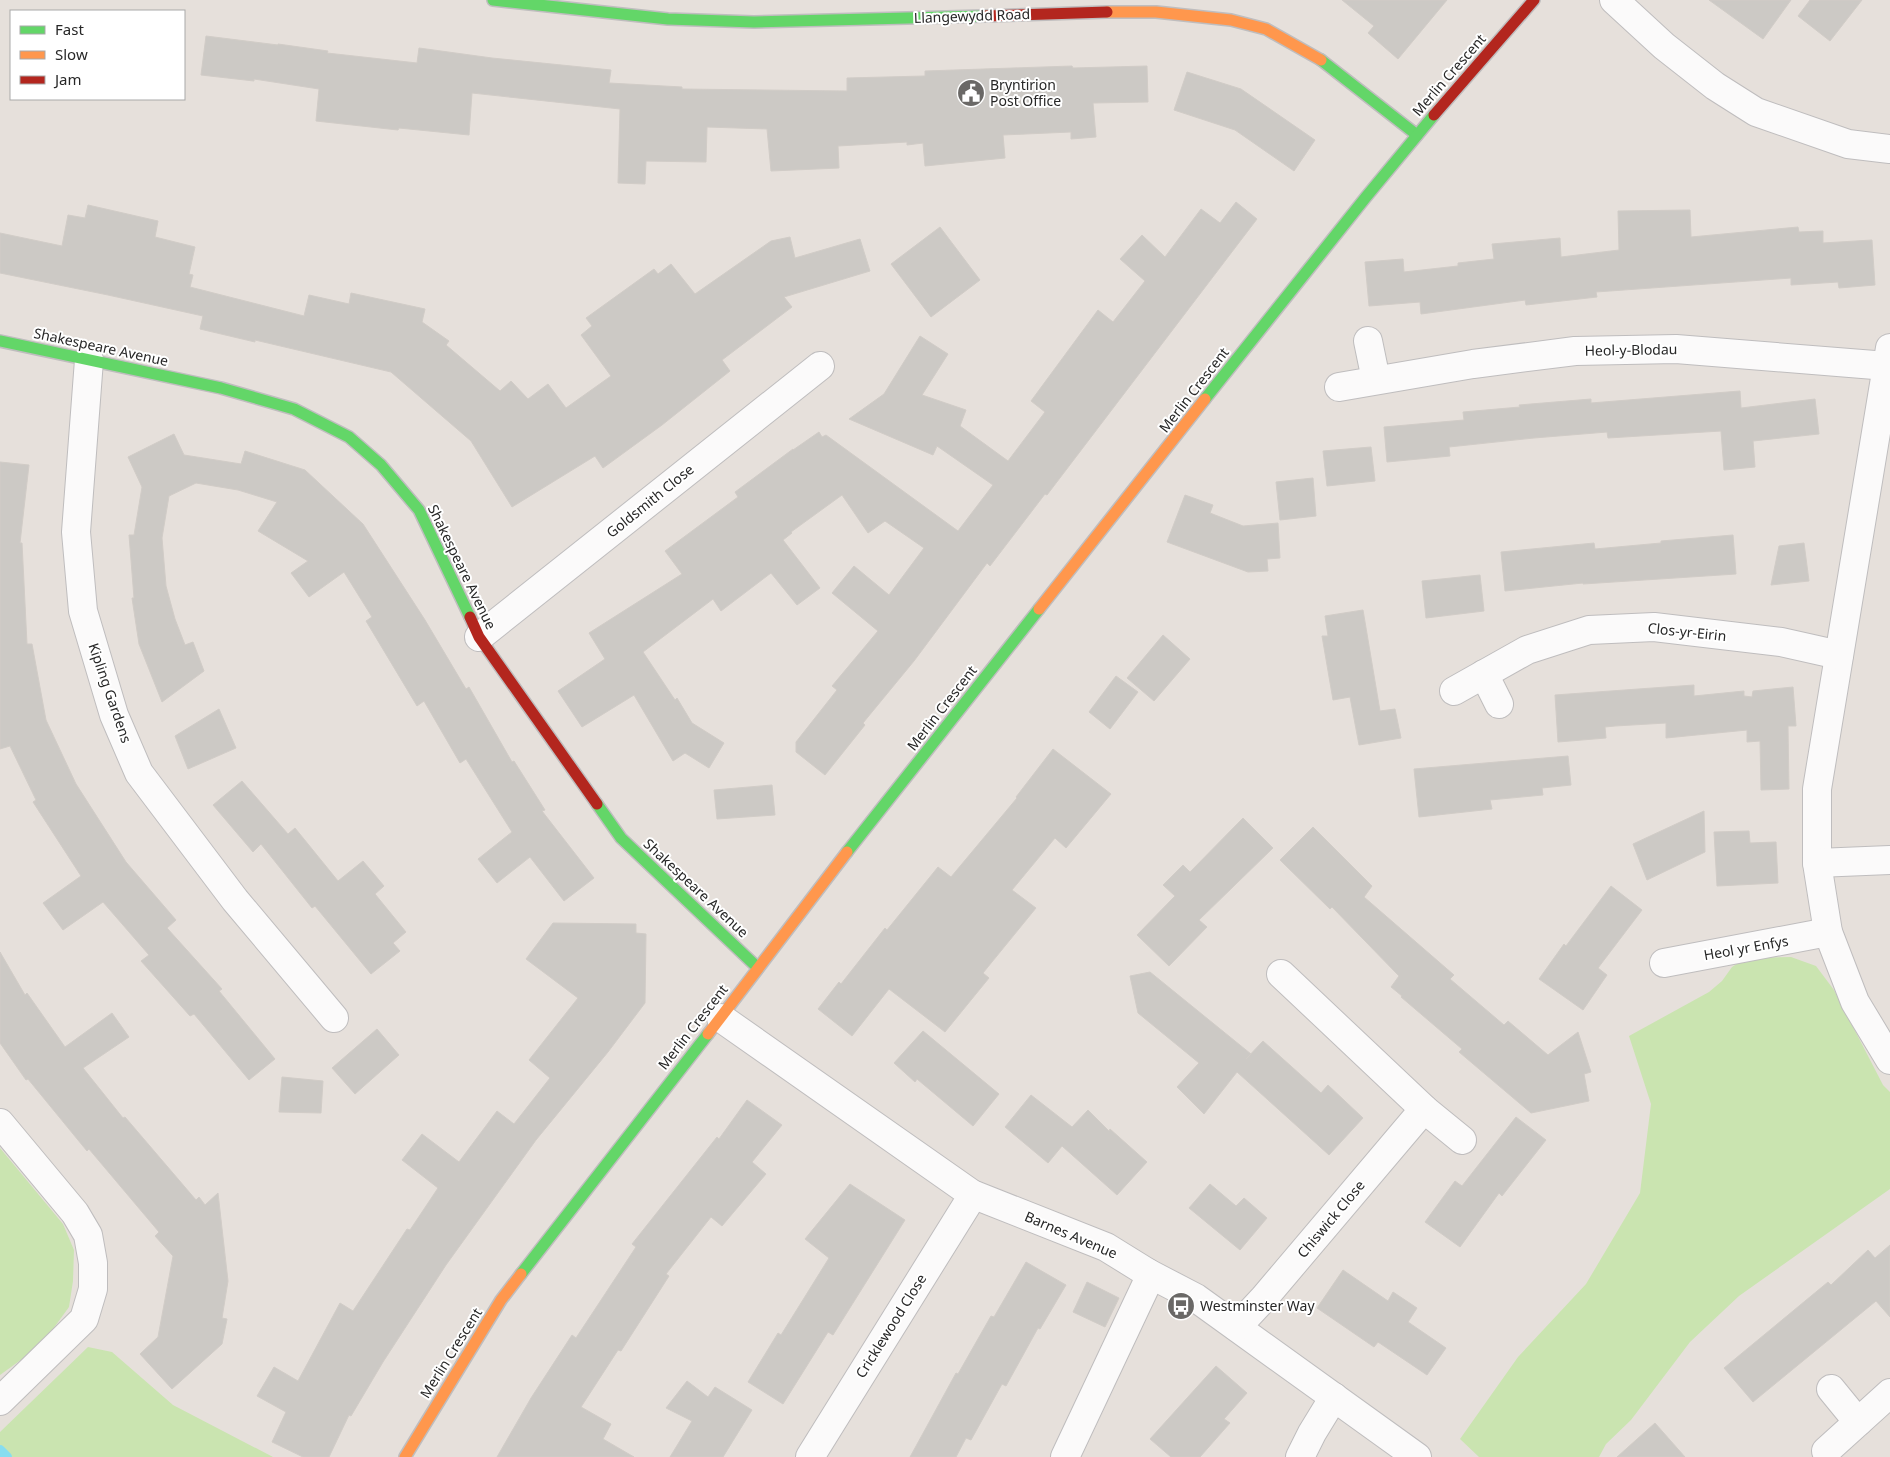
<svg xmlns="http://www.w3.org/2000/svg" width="1890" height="1457" viewBox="0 0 1890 1457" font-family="'Noto Sans',sans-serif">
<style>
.green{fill:#cae4b0}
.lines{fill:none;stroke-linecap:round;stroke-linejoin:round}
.stream{stroke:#87ddef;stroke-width:10}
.building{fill:#ccc9c5;stroke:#d1ccc7}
.street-casing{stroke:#bfbdbe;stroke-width:30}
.fast-casing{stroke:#bfbdbe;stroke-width:14}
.slow-casing{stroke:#bfbdbe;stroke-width:14}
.jam-casing{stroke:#bfbdbe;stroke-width:14}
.street{stroke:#fbfafa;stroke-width:28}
.fast{stroke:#63d668;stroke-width:11}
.slow{stroke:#ff974d;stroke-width:11}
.jam{stroke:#b3261e;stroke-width:11}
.labels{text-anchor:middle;stroke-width:4;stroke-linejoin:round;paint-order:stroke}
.street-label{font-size:14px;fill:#272727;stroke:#fff}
.poi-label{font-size:14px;fill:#272727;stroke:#fff;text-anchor:start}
</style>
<rect width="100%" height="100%" fill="#e6e0db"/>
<g class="green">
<path d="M 1791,957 L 1816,966 L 1834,990 L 1867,1054 L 1883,1085 L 1890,1092 L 1890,1189 L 1739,1296 L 1690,1342 L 1631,1420 L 1606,1444 L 1599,1457 L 1479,1457 L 1460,1439 L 1518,1357 L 1586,1284 L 1640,1193 L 1651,1104 L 1629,1036 L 1709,992 L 1722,981 L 1732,967 L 1746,958 Z"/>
<path d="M 0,1148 L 63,1224 L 74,1250 L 73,1281 L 69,1307 L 53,1329 L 29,1354 L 0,1375 Z"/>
<path d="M 88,1347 L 112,1352 L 173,1405 L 273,1457 L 0,1457 L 0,1432 Z"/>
</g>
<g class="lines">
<path class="stream" d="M 0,1450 L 7,1457"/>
</g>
<g class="building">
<path d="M 1342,0 L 1447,0 L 1398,59 L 1368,33 L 1374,26 Z"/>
<path d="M 1709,0 L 1791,0 L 1763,39 Z"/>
<path d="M 1810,0 L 1862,0 L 1830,41 L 1798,16 Z"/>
<path d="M 206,36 L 278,45 L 278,44 L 328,51 L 327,53 L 417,63 L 419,48 L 492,58 L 611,70 L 609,83 L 682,87 L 682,89 L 847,91 L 847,78 L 925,76 L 925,71 L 1072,66 L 1073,68 L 1147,66 L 1148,102 L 1093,103 L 1096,137 L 1071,139 L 1071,132 L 1003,135 L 1005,158 L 925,166 L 923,143 L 907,145 L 907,142 L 838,146 L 839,168 L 771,171 L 767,129 L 707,127 L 706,162 L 646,161 L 645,184 L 618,183 L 620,109 L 472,93 L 469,135 L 399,128 L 398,130 L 316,121 L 319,89 L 254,79 L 254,81 L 201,75 Z"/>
<path d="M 1187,72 L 1241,89 L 1315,140 L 1294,171 L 1235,130 L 1174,110 Z"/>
<path d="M 1236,202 L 1257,219 L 1047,495 L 1045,494 L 990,566 L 987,563 L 914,661 L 863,723 L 865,725 L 825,775 L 796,752 L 796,742 L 837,690 L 832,686 L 878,631 L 832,593 L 854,566 L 889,595 L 924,548 L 885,521 L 868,533 L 842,495 L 791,532 L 792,533 L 783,540 L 820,588 L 797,605 L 771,573 L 721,611 L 713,599 L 643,652 L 675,700 L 677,698 L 692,723 L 724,743 L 709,768 L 685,753 L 673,761 L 634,695 L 582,727 L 558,691 L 605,659 L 589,633 L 682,574 L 665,551 L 738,497 L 735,492 L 793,449 L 793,450 L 819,432 L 822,437 L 826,435 L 958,531 L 993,485 L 937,446 L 933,455 L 849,419 L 884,394 L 920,336 L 948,354 L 922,395 L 966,410 L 960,426 L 1008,461 L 1045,412 L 1031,401 L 1098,310 L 1113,322 L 1145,281 L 1120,259 L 1142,235 L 1165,257 L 1201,209 L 1220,223 Z"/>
<path d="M 88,205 L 158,221 L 155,237 L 195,247 L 189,274 L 193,275 L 190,287 L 304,316 L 309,295 L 349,304 L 351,293 L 425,309 L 422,322 L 449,341 L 446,345 L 500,391 L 511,381 L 528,399 L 548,384 L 566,408 L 611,376 L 581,335 L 592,326 L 586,318 L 654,269 L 658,274 L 671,264 L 695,294 L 771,241 L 790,237 L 795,258 L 860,239 L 870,271 L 784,297 L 792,307 L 722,360 L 730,371 L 662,425 L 603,468 L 595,456 L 512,507 L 471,441 L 391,372 L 255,340 L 255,342 L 200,329 L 203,316 L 108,295 L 0,273 L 0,233 L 62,246 L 68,215 L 85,218 Z"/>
<path d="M 1690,210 L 1691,237 L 1798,227 L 1799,232 L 1823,231 L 1823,243 L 1872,240 L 1875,285 L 1839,288 L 1838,282 L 1791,285 L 1791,278 L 1596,292 L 1597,297 L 1526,305 L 1525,300 L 1421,314 L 1420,302 L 1369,306 L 1365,262 L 1403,259 L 1404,272 L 1458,266 L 1458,263 L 1494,259 L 1492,244 L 1560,238 L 1561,257 L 1619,250 L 1618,211 Z"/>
<path d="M 940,227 L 980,280 L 931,317 L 891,264 Z"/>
<path d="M 1740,391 L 1741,408 L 1815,399 L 1819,434 L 1753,441 L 1755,467 L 1724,470 L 1721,431 L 1608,438 L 1607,432 L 1534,438 L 1449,447 L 1450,456 L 1387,462 L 1384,427 L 1464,420 L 1463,412 L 1520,407 L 1519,405 L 1591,399 L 1591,403 Z"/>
<path d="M 174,434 L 184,455 L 241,464 L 245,451 L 305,470 L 363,524 L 425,620 L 466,689 L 469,687 L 512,762 L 514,761 L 545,810 L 542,811 L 594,878 L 564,901 L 530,857 L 497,883 L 478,859 L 512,832 L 466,759 L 460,763 L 424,701 L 417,706 L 366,621 L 372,617 L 344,572 L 309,597 L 291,573 L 308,561 L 258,531 L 277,502 L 238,490 L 196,483 L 169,496 L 162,538 L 166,586 L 175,619 L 185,645 L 193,642 L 204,671 L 162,702 L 139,644 L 132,598 L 134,598 L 129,535 L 134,535 L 142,487 L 128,457 Z"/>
<path d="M 1371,447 L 1375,481 L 1327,486 L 1323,451 Z"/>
<path d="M 0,462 L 29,465 L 20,543 L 22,543 L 27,644 L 32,644 L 46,720 L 76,784 L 126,862 L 176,920 L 167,928 L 222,989 L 219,991 L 275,1059 L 249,1080 L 194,1014 L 190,1016 L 141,961 L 149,955 L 103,902 L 63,930 L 43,903 L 81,876 L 33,802 L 36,800 L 10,746 L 0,749 Z"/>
<path d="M 1313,478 L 1316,516 L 1280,520 L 1276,482 Z"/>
<path d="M 1185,495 L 1213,505 L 1210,513 L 1243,526 L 1278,523 L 1280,558 L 1267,559 L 1268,571 L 1248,572 L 1167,542 Z"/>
<path d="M 1733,535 L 1736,574 L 1583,584 L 1583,583 L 1505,591 L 1501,552 L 1594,543 L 1595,549 L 1661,543 L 1661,541 Z"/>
<path d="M 1804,543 L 1809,581 L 1771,585 L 1779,546 Z"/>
<path d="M 1480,575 L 1484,611 L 1426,618 L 1422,581 Z"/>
<path d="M 1363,610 L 1380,711 L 1395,709 L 1401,738 L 1359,745 L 1350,697 L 1333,700 L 1322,636 L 1328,636 L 1325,616 Z"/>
<path d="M 1163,635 L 1190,659 L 1154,701 L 1127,678 Z"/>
<path d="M 1116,676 L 1138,692 L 1110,729 L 1089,712 Z"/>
<path d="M 1694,685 L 1694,696 L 1744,691 L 1744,696 L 1752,697 L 1753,691 L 1793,687 L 1796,726 L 1788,726 L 1789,789 L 1761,790 L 1760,741 L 1747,742 L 1747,730 L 1666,738 L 1666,723 L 1615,726 L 1605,727 L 1606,738 L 1558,742 L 1555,695 Z"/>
<path d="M 219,709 L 236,748 L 188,769 L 175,736 Z"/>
<path d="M 1053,749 L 1111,794 L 1066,848 L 1055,838 L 1012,890 L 1036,908 L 983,973 L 989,978 L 945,1032 L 889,989 L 852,1036 L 818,1009 L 839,982 L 841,984 L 885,928 L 887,930 L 938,867 L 951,877 L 1017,798 L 1016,797 Z"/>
<path d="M 1568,756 L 1571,785 L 1542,788 L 1543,795 L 1490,800 L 1492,809 L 1419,817 L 1414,769 Z"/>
<path d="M 242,781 L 288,834 L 295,828 L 338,881 L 363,861 L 384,886 L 375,894 L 406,932 L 393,943 L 400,951 L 371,974 L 315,906 L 312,908 L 261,844 L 253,852 L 213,805 Z"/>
<path d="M 772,785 L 775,815 L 717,819 L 714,790 Z"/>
<path d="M 1704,811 L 1705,852 L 1647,880 L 1633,844 Z"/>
<path d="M 1243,818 L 1273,848 L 1199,920 L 1207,927 L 1169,966 L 1137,935 L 1175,896 L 1163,885 L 1183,865 L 1190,872 Z"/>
<path d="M 1313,827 L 1372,886 L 1364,897 L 1454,975 L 1450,979 L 1504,1025 L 1508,1021 L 1548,1055 L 1578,1032 L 1591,1072 L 1584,1074 L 1589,1101 L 1531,1113 L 1459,1052 L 1462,1049 L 1401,997 L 1402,996 L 1391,987 L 1399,976 L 1332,907 L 1330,909 L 1280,860 Z"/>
<path d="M 1749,831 L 1750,843 L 1776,842 L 1778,883 L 1717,886 L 1714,832 Z"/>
<path d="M 1611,886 L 1642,910 L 1598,968 L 1607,975 L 1583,1010 L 1539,979 L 1564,944 L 1566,946 Z"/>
<path d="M 553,923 L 636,924 L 636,933 L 646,934 L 645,1003 L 608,1052 L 536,1140 L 446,1265 L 383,1362 L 351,1416 L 349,1415 L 329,1457 L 303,1457 L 272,1442 L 286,1412 L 257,1396 L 274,1367 L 298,1381 L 340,1303 L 353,1311 L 407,1229 L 410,1230 L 438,1188 L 402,1160 L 422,1134 L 459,1162 L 497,1111 L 514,1124 L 550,1078 L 529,1060 L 578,998 L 526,959 Z"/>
<path d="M 0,952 L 25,995 L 27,993 L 65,1047 L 112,1013 L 129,1037 L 83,1068 L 123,1118 L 125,1117 L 196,1200 L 199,1197 L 205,1205 L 218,1193 L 228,1281 L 222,1318 L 227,1319 L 222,1344 L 172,1389 L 140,1354 L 158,1337 L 173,1256 L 155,1236 L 159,1232 L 89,1149 L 87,1151 L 28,1079 L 26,1080 L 0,1043 Z"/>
<path d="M 1150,972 L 1251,1054 L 1246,1059 L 1263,1041 L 1321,1093 L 1328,1085 L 1363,1118 L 1329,1155 L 1237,1072 L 1204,1114 L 1177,1087 L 1199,1063 L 1138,1013 L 1130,976 Z"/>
<path d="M 377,1029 L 399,1055 L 355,1094 L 332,1068 Z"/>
<path d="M 923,1031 L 999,1094 L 973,1126 L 917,1079 L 915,1082 L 894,1063 Z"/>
<path d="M 282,1077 L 323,1081 L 321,1113 L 279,1112 Z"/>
<path d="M 1031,1095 L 1072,1127 L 1088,1110 L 1109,1131 L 1110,1129 L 1147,1162 L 1117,1195 L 1062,1146 L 1048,1163 L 1005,1127 Z"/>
<path d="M 747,1100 L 782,1125 L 752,1162 L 766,1174 L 722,1226 L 711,1217 L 666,1274 L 669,1276 L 621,1351 L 618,1350 L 581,1407 L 611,1424 L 603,1439 L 634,1457 L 497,1457 L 531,1398 L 572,1335 L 576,1338 L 636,1247 L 632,1244 L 717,1137 L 719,1139 Z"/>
<path d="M 1516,1117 L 1546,1140 L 1502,1196 L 1499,1193 L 1460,1247 L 1425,1222 L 1455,1181 L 1462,1186 Z"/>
<path d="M 850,1184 L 905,1220 L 833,1335 L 828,1332 L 783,1404 L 748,1382 L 778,1333 L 781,1335 L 829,1258 L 805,1239 Z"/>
<path d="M 1210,1184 L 1236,1206 L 1244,1198 L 1267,1218 L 1240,1250 L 1189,1208 Z"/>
<path d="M 1890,1245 L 1890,1317 L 1876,1301 L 1753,1402 L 1724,1368 L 1828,1282 L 1831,1285 L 1868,1250 L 1875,1258 Z"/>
<path d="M 1026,1262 L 1066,1285 L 1040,1329 L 1038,1328 L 1006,1386 L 1002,1384 L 971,1440 L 966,1438 L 956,1457 L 910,1457 L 956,1373 L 958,1374 L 991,1316 L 994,1317 Z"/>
<path d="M 1343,1270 L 1388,1301 L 1393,1292 L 1417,1308 L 1408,1322 L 1446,1348 L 1427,1375 L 1378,1342 L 1374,1347 L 1317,1308 Z"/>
<path d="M 1087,1282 L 1119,1298 L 1105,1327 L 1073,1312 Z"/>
<path d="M 1216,1366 L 1247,1393 L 1224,1419 L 1230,1423 L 1200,1457 L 1171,1457 L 1150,1439 Z"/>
<path d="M 687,1381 L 708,1397 L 715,1387 L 752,1410 L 723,1457 L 670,1457 L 692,1421 L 666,1408 Z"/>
<path d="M 1655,1423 L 1685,1457 L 1617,1457 Z"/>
</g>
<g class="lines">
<g class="street-casing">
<g id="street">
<path d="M 1614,0 L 1664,46 L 1715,86 L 1756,112 L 1848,144 L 1890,149"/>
<path d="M 1368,341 L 1376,380"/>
<path d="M 1890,348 L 1817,789 L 1817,863 L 1828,932 L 1855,1002 L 1890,1060"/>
<path d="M 89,360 L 76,532 L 83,611 L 114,715 L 139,773 L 235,900 L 334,1018"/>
<path d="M 1339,387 L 1473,364 L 1575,351 L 1676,349 L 1887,366"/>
<path d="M 479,637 L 820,366"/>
<path d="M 1484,674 L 1499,704"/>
<path d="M 1454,691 L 1527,650 L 1589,630 L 1654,627 L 1781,642 L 1839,655"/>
<path d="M 1817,863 L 1890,860"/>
<path d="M 1664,963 L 1828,932"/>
<path d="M 721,1018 L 972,1194 L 1106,1247 L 1148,1273 L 1196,1298 L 1417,1457"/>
<path d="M 1424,1109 L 1462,1140"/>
<path d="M 0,1123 L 75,1213 L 88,1235 L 93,1263 L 93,1289 L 84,1319 L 0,1401"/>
<path d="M 1237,1327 L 1264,1298 L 1424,1109 L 1281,974"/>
<path d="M 1831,1389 L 1858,1422"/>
<path d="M 1826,1451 L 1890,1393"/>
<path d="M 810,1457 L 968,1203 L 972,1194"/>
<path d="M 1065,1457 L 1148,1281 L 1148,1273"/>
<path d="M 1300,1457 L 1312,1433 L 1334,1397"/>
</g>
</g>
<g class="fast-casing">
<g id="fast">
<path d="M 493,0 L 668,19 L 754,22 L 985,16"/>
<path d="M 1321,60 L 1417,135"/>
<path d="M 0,341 L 221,388 L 294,409 L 349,437 L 381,465 L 419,510 L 470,617"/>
<path d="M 1205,399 L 1366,197 L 1434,115"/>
<path d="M 597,804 L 621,838 L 758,968"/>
<path d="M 847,852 L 1039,609"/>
<path d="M 521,1274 L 708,1034"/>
</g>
</g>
<g class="slow-casing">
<g id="slow">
<path d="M 1107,12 L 1156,12 L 1231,20 L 1266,29 L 1321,60"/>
<path d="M 1039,609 L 1205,399"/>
<path d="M 708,1034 L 847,852"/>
<path d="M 405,1457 L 501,1300 L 521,1274"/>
</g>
</g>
<g class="jam-casing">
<g id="jam">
<path d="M 985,16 L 1107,12"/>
<path d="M 1434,115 L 1534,0"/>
<path d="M 470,617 L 479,637 L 597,804"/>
</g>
</g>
<use href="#street" class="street"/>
<use href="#fast" class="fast"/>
<use href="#slow" class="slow"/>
<use href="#jam" class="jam"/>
</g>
<defs>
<g id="civic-disc" transform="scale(1.4375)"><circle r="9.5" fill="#6a6866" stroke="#fff"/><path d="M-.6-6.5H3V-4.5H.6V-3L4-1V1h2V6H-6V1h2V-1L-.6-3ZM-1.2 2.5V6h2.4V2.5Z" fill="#fff"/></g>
<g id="bus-disc" transform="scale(1.4375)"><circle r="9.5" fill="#6a6866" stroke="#fff"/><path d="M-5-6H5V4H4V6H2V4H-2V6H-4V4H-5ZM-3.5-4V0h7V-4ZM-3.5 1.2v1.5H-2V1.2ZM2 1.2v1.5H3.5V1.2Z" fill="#fff"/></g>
</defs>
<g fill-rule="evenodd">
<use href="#civic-disc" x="971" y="93"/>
<use href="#bus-disc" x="1181" y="1306"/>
</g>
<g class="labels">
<g class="street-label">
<text transform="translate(972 16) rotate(-2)" y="5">Llangewydd Road</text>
<text transform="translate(1449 75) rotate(-49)" y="5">Merlin Crescent</text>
<text transform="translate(101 347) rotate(12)" y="5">Shakespeare Avenue</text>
<text transform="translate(1631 350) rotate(-1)" y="5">Heol-y-Blodau</text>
<text transform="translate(1194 390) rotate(-52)" y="5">Merlin Crescent</text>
<text transform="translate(650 501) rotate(-39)" y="5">Goldsmith Close</text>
<text transform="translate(462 567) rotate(64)" y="5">Shakespeare Avenue</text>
<text transform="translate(1687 632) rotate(6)" y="5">Clos-yr-Eirin</text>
<text transform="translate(110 693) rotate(71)" y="5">Kipling Gardens</text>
<text transform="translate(942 708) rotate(-52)" y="5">Merlin Crescent</text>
<text transform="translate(696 888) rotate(43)" y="5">Shakespeare Avenue</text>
<text transform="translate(1746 948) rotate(-10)" y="5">Heol yr Enfys</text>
<text transform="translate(693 1027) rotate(-52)" y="5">Merlin Crescent</text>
<text transform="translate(1331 1219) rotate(-50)" y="5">Chiswick Close</text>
<text transform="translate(1071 1235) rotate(23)" y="5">Barnes Avenue</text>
<text transform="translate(891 1326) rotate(-58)" y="5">Cricklewood Close</text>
<text transform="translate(451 1353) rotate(-58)" y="5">Merlin Crescent</text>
</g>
<g class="poi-label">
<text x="990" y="90">Bryntirion<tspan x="990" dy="16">Post Office</tspan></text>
<text x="1200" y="1311">Westminster Way</text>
</g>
</g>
<rect x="10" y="10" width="175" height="90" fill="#ffffff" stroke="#a9a9a9"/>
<rect x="20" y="26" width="25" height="8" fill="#63d668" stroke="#a9a9a9"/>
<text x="55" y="35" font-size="15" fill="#272727">Fast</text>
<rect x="20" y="51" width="25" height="8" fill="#ff974d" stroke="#a9a9a9"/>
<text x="55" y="60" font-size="15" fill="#272727">Slow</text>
<rect x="20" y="76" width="25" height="8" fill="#b3261e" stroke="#a9a9a9"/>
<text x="55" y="85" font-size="15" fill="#272727">Jam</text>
</svg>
